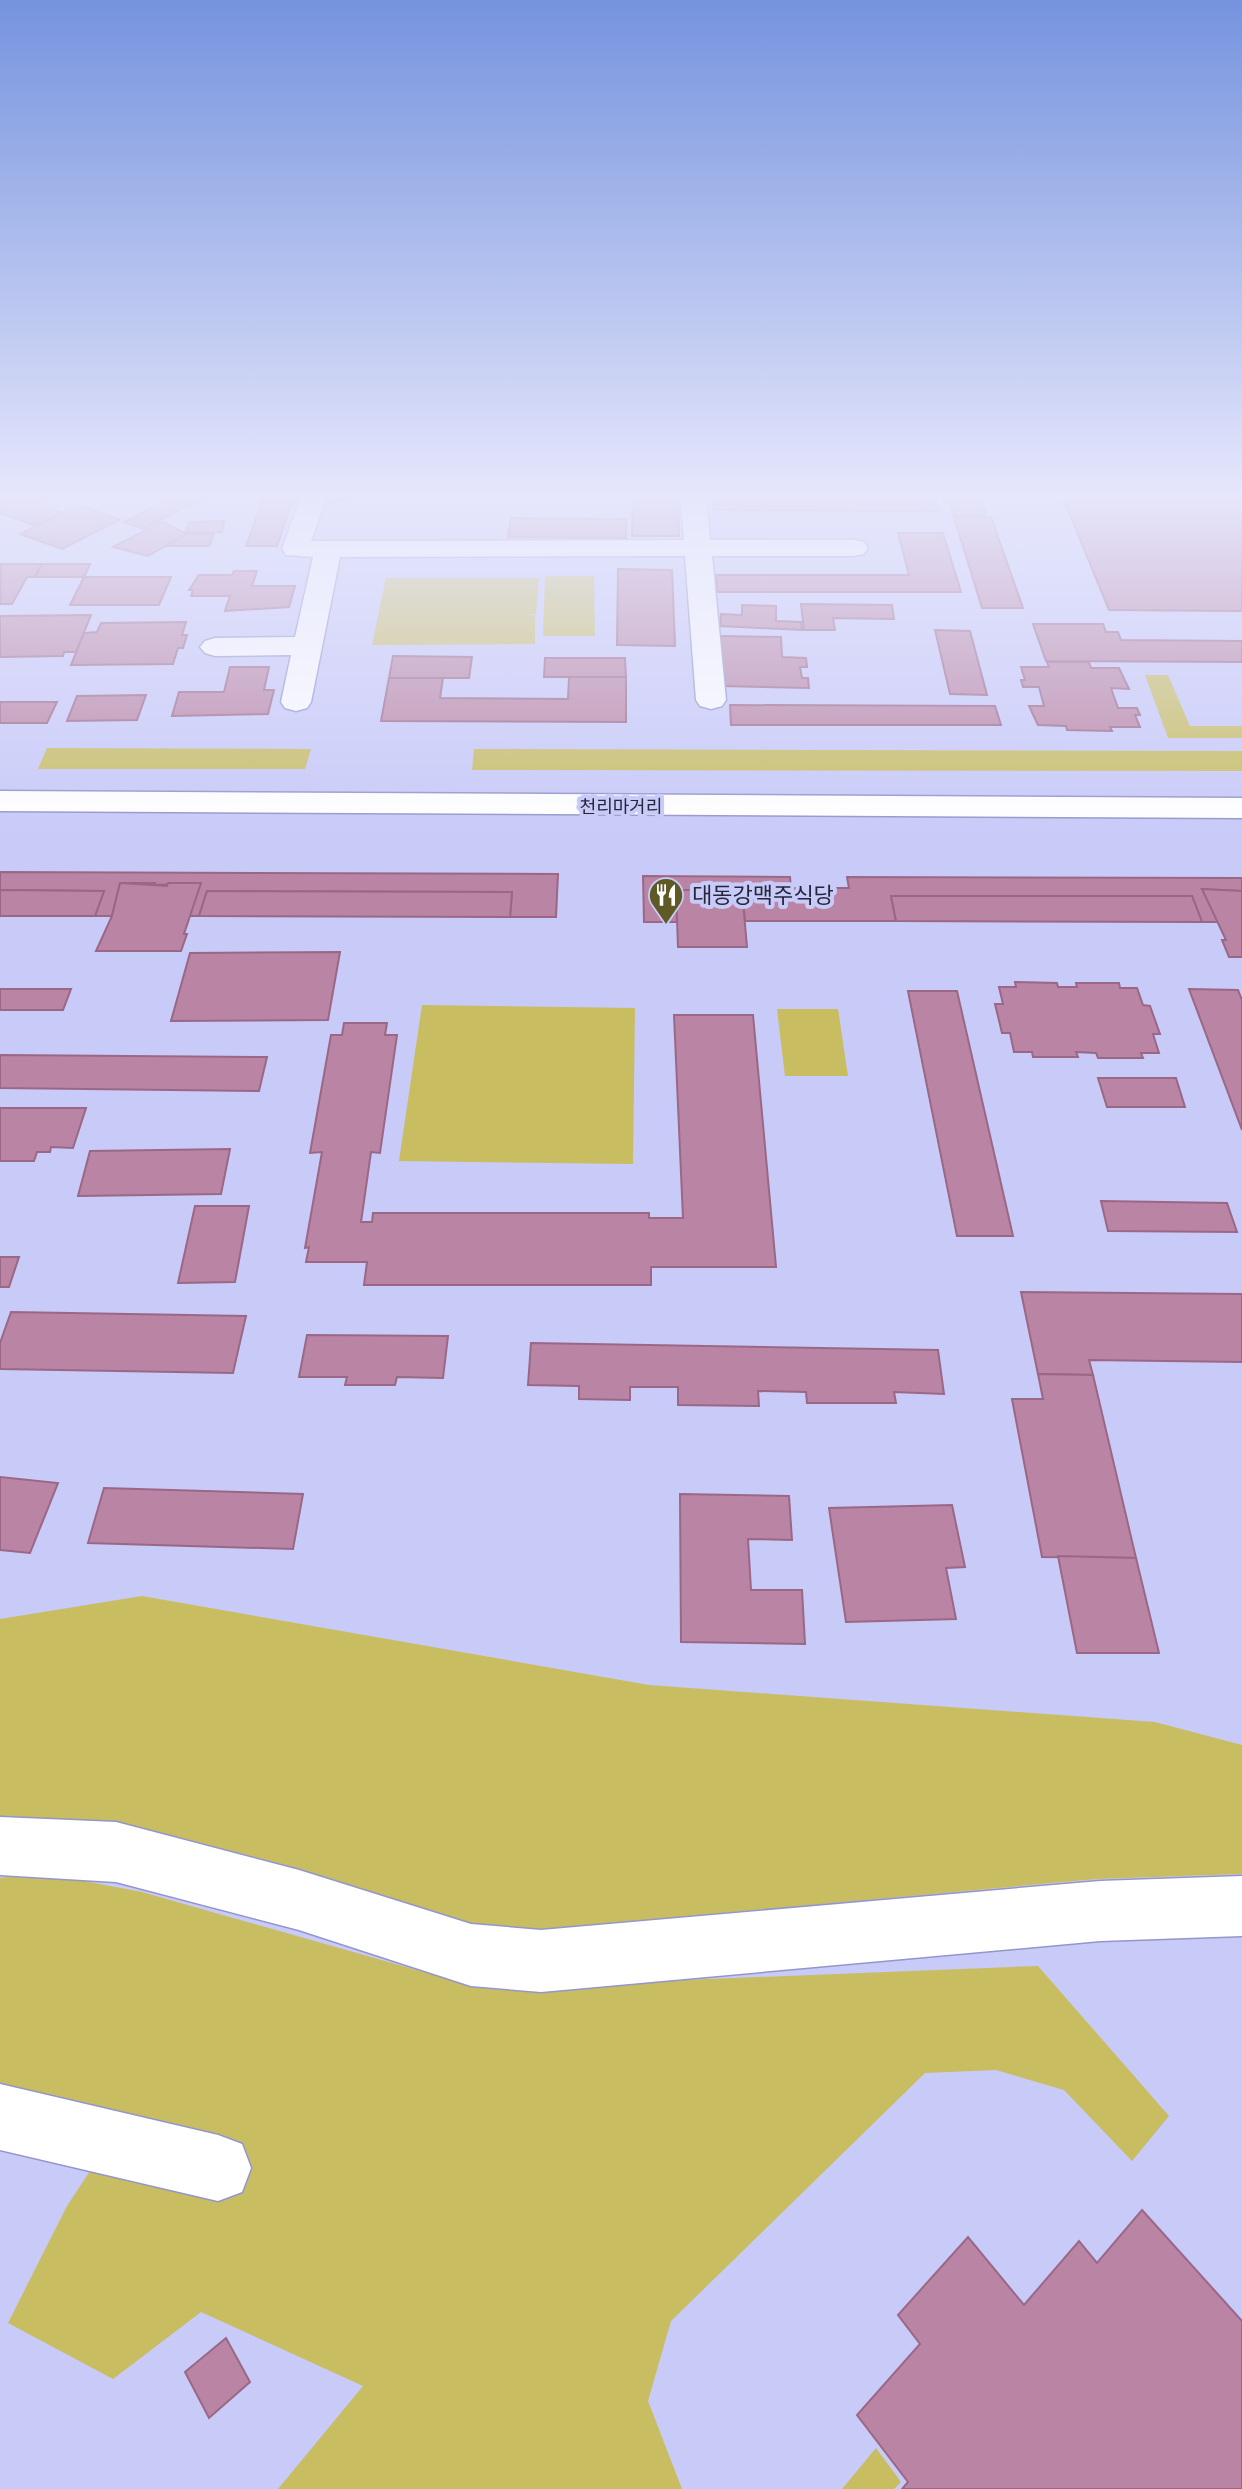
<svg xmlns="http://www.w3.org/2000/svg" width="1242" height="2489" viewBox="0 0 1242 2489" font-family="Poppins,'Noto Sans KR',sans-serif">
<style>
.green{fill:#c8bd61}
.building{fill:#ba85a5;stroke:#9b6787;stroke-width:2}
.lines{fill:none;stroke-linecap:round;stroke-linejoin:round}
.minor-casing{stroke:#9496cb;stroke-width:3}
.primary-casing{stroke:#9496cb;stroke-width:3}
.minor{fill:#fff;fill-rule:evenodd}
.primary{fill:#fff;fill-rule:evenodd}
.labels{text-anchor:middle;stroke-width:8;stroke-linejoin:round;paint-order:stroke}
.far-street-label{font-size:18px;fill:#26263b;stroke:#c8caf8}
.poi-label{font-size:22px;fill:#26263b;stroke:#c8caf8;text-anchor:start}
</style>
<rect width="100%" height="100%" fill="#c8caf8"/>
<g class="green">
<path d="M 545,576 L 594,576 L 595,636 L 543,636 Z"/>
<path d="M 386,578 L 539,578 L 536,614 L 524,614 L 535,615 L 535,644 L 372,645 Z"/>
<path d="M 1145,675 L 1168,675 L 1190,726 L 1242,726 L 1242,738 L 1168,738 Z"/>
<path d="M 47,748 L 311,749 L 305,769 L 38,769 Z"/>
<path d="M 474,749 L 1242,751 L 1242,771 L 472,770 Z"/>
<path d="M 422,1005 L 635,1008 L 633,1164 L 399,1161 Z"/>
<path d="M 777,1009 L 838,1009 L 848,1076 L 785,1076 Z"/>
<path d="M 142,1596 L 649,1685 L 1155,1722 L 1242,1745 L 1242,1874 L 1097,1879 L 536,1930 L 475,1925 L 0,1825 L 0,1619 Z"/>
<path d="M 36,1872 L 142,1892 L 480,1988 L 1038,1966 L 1169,2116 L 1132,2161 L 1064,2090 L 996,2070 L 925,2073 L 671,2321 L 648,2401 L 682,2489 L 278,2489 L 363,2386 L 201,2312 L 113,2379 L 8,2323 L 67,2206 L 100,2156 L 242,2194 L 244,2146 L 0,2086 L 0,1878 Z"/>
<path d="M 876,2448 L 901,2482 L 894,2489 L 842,2489 Z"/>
</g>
<g class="building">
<path d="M 0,493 L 7,493 L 63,513 L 36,526 L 0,513 Z"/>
<path d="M 20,493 L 57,493 L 41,500 Z"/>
<path d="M 182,493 L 212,493 L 143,529 L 124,522 Z"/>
<path d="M 265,493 L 295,493 L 277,546 L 246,546 Z"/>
<path d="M 333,493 L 351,493 L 350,501 L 331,501 Z"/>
<path d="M 380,493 L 481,493 L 481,496 L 379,496 Z"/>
<path d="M 633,493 L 678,493 L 679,536 L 632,536 Z"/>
<path d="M 947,493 L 979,493 L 986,515 L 953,515 Z"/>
<path d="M 1061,493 L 1242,493 L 1242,611 L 1109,610 Z"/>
<path d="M 712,496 L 935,497 L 940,511 L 714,510 Z"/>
<path d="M 79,505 L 120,520 L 62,549 L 20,534 Z"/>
<path d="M 954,517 L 991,517 L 1023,608 L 982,608 Z"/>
<path d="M 511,518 L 626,519 L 626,538 L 508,537 Z"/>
<path d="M 224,521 L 222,532 L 186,532 L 189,522 Z"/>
<path d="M 162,522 L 187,534 L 148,556 L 113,547 Z"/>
<path d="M 898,533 L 943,533 L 961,592 L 717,592 L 716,575 L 909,575 Z"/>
<path d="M 187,534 L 214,534 L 209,546 L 166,546 Z"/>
<path d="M 1,564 L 42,564 L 35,577 L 27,577 L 12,604 L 0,604 Z"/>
<path d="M 42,564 L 90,564 L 84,577 L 35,577 Z"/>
<path d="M 618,569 L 672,570 L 675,646 L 617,645 Z"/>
<path d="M 234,571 L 257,571 L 252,586 L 295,586 L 289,607 L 225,611 L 230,596 L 191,596 L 193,590 L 189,590 L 199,575 L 232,575 Z"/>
<path d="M 84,577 L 171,577 L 159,605 L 70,605 Z"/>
<path d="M 801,604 L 892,605 L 894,619 L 833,618 L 835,630 L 804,630 Z"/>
<path d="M 742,605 L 776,606 L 776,621 L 801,622 L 802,630 L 720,626 L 721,614 L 742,615 Z"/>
<path d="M 91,615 L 76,652 L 64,652 L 63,656 L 0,657 L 0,616 Z"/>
<path d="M 186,622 L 182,635 L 187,635 L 183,648 L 178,648 L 173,664 L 71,665 L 84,633 L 97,632 L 101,623 Z"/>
<path d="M 1033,624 L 1103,624 L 1106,632 L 1118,632 L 1121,640 L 1242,641 L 1242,662 L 1046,661 Z"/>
<path d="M 935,630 L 970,631 L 987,695 L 950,694 Z"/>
<path d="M 720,636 L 781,637 L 782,657 L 806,658 L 807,667 L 800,667 L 802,678 L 808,678 L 809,688 L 721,686 Z"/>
<path d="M 393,656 L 472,657 L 469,678 L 389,678 Z"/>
<path d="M 545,658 L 625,658 L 626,677 L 544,677 Z"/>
<path d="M 1047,662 L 1089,662 L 1091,668 L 1119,668 L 1129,689 L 1111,688 L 1118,708 L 1137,708 L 1140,715 L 1135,715 L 1140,727 L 1110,727 L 1112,731 L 1067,730 L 1066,726 L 1038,725 L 1029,706 L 1044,706 L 1039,687 L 1023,687 L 1021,680 L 1025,680 L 1021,667 L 1049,667 Z"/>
<path d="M 230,667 L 269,667 L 264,690 L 274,690 L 268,714 L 172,716 L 179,692 L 224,692 Z"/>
<path d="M 569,677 L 626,677 L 626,722 L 381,721 L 389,678 L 443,678 L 440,698 L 568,699 Z"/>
<path d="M 146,695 L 137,720 L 67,721 L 77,696 Z"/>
<path d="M 0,702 L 57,702 L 47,723 L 0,723 Z"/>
<path d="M 730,705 L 995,706 L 1001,725 L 731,725 Z"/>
<path d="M 0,872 L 558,874 L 556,917 L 510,917 L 512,892 L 207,891 L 199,916 L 189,916 L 201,883 L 154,885 L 155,883 L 120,883 L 112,916 L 95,916 L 104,891 L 0,890 Z"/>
<path d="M 643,876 L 790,877 L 791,888 L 849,888 L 847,877 L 1242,878 L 1242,891 L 1202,889 L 1219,922 L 1202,922 L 1192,896 L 891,896 L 896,921 L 745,921 L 742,890 L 676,890 L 677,922 L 644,922 Z"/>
<path d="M 120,883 L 167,886 L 168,883 L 201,883 L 184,934 L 187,934 L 181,951 L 96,951 L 112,916 Z"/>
<path d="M 1202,889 L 1242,891 L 1242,957 L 1229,957 L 1222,940 L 1226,940 Z"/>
<path d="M 0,890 L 104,891 L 95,916 L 0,916 Z"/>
<path d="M 676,890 L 742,890 L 747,947 L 678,947 Z"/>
<path d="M 207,891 L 512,892 L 510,917 L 199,916 Z"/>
<path d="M 891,896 L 1192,896 L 1202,922 L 896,921 Z"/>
<path d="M 340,952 L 328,1020 L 171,1021 L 190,953 Z"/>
<path d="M 1015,982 L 1057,983 L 1058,987 L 1077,987 L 1076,983 L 1119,983 L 1120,988 L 1137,988 L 1143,1005 L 1150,1006 L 1160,1034 L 1153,1034 L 1159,1053 L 1141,1053 L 1143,1058 L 1098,1058 L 1096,1053 L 1076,1052 L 1078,1057 L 1033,1057 L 1032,1052 L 1014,1052 L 1010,1033 L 1002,1033 L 995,1004 L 1003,1004 L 999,987 L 1016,987 Z"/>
<path d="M 0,989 L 71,989 L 63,1010 L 0,1010 Z"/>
<path d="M 1189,989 L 1238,990 L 1242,1000 L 1242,1130 Z"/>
<path d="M 908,991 L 957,991 L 1013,1236 L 957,1236 Z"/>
<path d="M 674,1015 L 753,1015 L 776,1267 L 651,1267 L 651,1285 L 364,1285 L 367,1262 L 306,1262 L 309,1247 L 305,1248 L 322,1152 L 310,1153 L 331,1035 L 342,1035 L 344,1023 L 387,1023 L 385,1035 L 397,1035 L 380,1153 L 371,1152 L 361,1222 L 372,1222 L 373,1213 L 649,1213 L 649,1218 L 683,1218 Z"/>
<path d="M 0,1055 L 267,1057 L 259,1091 L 0,1088 Z"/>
<path d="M 1098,1078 L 1176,1078 L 1185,1107 L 1107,1107 Z"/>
<path d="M 0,1108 L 86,1108 L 73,1148 L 51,1147 L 50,1152 L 37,1152 L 34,1161 L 0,1161 Z"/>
<path d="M 230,1149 L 221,1194 L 78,1196 L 90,1151 Z"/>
<path d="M 1101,1201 L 1227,1203 L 1237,1232 L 1108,1231 Z"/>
<path d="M 195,1206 L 249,1206 L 235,1282 L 178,1283 Z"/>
<path d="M 0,1257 L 19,1257 L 9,1287 L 0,1287 Z"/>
<path d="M 1021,1292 L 1242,1294 L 1242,1362 L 1089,1360 L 1093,1375 L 1038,1374 Z"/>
<path d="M 11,1312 L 246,1316 L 233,1373 L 0,1369 L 0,1343 Z"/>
<path d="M 307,1335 L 448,1336 L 443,1378 L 397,1377 L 395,1385 L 345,1385 L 347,1377 L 299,1377 Z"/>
<path d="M 531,1343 L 938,1350 L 944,1394 L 894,1392 L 896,1403 L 807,1403 L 806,1392 L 758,1391 L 759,1406 L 678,1405 L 678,1387 L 630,1387 L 630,1400 L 579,1399 L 579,1386 L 528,1385 Z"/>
<path d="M 1038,1374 L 1093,1375 L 1136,1558 L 1042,1557 L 1012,1399 L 1043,1399 Z"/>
<path d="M 0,1477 L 58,1483 L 30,1553 L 0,1550 Z"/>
<path d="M 104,1488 L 303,1494 L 293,1549 L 88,1543 Z"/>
<path d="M 680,1494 L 789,1496 L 792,1540 L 748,1539 L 751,1590 L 802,1590 L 805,1644 L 681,1642 Z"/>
<path d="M 952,1505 L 965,1567 L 946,1568 L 956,1619 L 846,1622 L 829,1508 Z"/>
<path d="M 1058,1556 L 1136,1558 L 1159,1653 L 1077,1653 Z"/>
<path d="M 1142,2210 L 1242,2321 L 1242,2489 L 902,2489 L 908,2482 L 857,2415 L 920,2344 L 898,2315 L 968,2237 L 1024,2305 L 1079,2241 L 1097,2263 Z"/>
<path d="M 226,2338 L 250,2382 L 209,2418 L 185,2372 Z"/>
</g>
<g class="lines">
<g class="minor-casing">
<g id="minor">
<path d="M 302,493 L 328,493 L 311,541 L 684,540 L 680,493 L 706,493 L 710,540 L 855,540 L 864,542 L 868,548 L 864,554 L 855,556 L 712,556 L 726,700 L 722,706 L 711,709 L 700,706 L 696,700 L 685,556 L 340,557 L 311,702 L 307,708 L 296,711 L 285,708 L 281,702 L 291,655 L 215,656 L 205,653 L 200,647 L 205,641 L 215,638 L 295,637 L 313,557 L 286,555 L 282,549 Z"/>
<path d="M 0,1817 L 116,1822 L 299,1870 L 471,1924 L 541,1930 L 1100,1881 L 1242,1876 L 1242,1936 L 1100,1941 L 541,1992 L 471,1986 L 299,1930 L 116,1882 L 0,1875 Z"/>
<path d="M 0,2084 L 218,2135 L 242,2144 L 251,2168 L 242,2192 L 218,2201 L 0,2150 Z"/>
</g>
</g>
<g class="primary-casing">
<path id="primary" d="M 0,791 L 1242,798 L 1242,818 L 0,811 Z"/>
</g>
<use href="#minor" class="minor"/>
<use href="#primary" class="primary"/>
</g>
<linearGradient id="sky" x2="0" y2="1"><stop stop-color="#7593de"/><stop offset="0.59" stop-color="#e6e7fc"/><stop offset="1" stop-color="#e6e7fc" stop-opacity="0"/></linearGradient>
<rect width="1242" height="841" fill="url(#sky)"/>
<defs>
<g id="restaurant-pin" transform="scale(1.8)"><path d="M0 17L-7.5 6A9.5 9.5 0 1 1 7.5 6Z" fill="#5f5926" stroke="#c8caf8"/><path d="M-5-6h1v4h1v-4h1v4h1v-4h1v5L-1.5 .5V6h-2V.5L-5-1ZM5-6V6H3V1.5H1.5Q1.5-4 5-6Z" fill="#fff"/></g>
</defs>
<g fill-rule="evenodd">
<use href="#restaurant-pin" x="666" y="895"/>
</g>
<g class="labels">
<g class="far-street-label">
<text x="621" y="813">천리마거리</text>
</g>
<g class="poi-label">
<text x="692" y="903">대동강맥주식당</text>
</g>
</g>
</svg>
